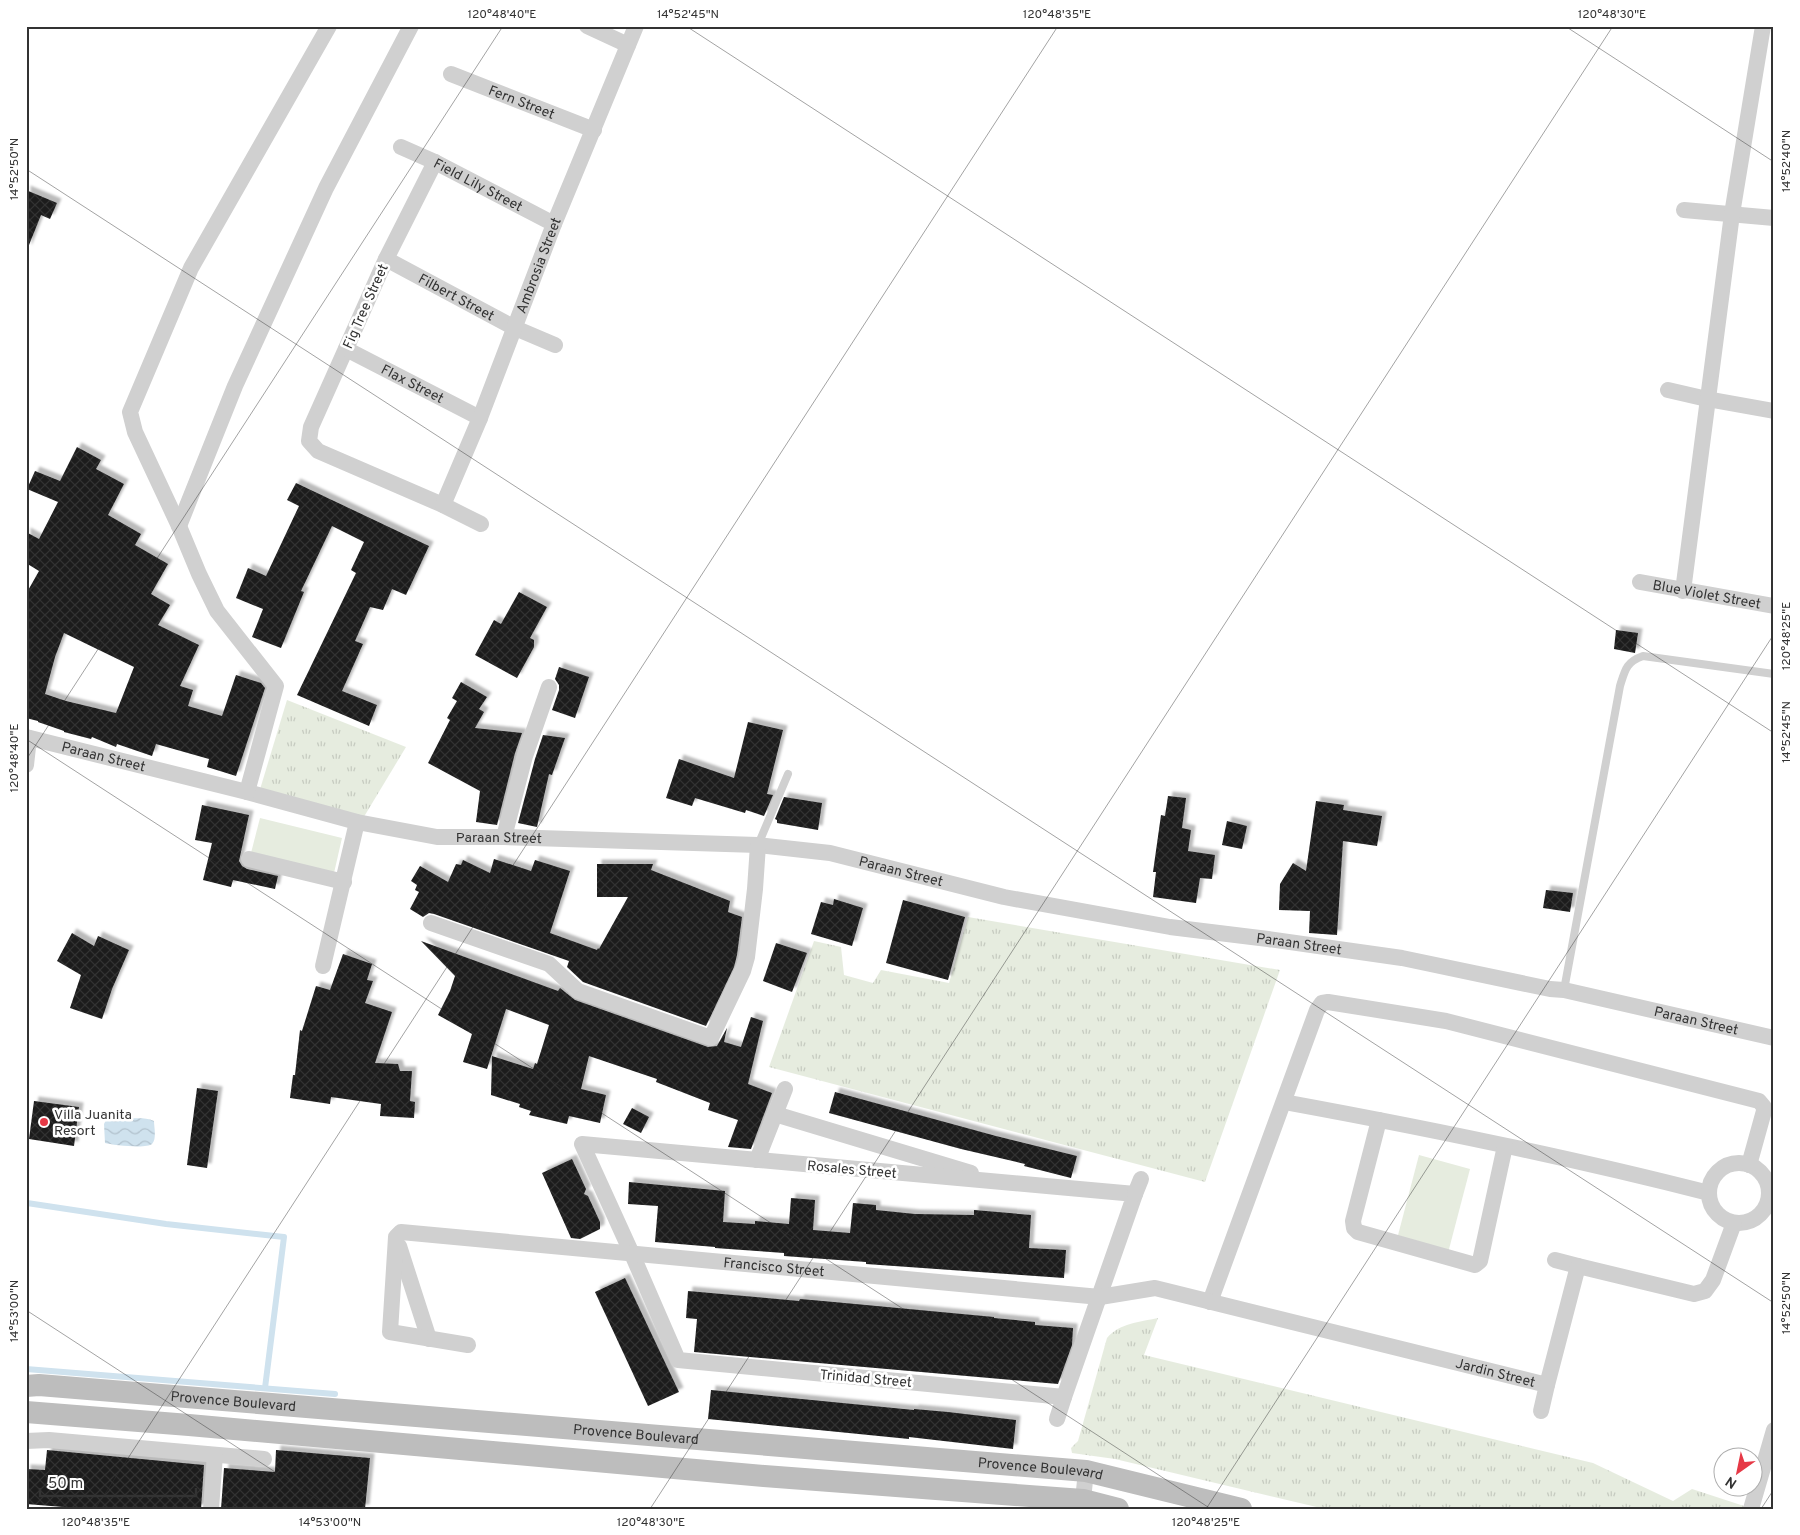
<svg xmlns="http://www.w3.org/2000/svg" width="1800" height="1535" viewBox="0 0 1800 1535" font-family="Overpass,sans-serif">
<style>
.grass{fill:url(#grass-tufts)}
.pitch{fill:#e6ecdf}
.water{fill:url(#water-waves)}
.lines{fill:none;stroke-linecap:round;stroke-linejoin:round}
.stream{stroke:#cfe2ee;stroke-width:6}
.building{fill:url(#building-cross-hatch);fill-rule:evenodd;filter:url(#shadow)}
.lane{stroke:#d0d0d0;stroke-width:8}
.street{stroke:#d0d0d0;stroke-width:16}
.secondary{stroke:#bdbdbd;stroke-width:22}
.ticks{fill:none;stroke:#333;stroke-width:1;stroke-opacity:0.45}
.poi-dot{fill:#e63946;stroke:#fff;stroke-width:2}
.labels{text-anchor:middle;stroke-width:5;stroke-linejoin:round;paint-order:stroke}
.street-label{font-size:14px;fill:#333;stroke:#fff}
.poi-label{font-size:14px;fill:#333;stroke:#fff;text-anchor:start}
.neatline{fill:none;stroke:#333;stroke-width:2}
.ticks-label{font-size:12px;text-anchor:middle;fill:#333}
</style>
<defs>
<pattern id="grass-tufts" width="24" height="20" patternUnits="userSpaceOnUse" patternTransform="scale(1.25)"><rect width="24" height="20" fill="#e6ecdf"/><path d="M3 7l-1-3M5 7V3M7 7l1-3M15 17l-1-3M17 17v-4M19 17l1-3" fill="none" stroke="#c6cbc0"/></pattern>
<pattern id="water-waves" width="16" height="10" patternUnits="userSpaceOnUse" patternTransform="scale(1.25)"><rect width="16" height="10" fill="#cfe2ee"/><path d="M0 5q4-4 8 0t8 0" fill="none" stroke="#b2c2cd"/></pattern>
<pattern id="building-cross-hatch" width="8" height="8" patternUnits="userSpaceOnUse" patternTransform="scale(1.25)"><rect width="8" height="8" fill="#1a1a1a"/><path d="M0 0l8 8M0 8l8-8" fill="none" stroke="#333"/></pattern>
<filter id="shadow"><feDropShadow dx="4.5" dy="-4.5" stdDeviation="1" flood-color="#0004"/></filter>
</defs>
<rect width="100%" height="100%" fill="#fff"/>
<g class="grass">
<path d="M 287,700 L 406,747 L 359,825 L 258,796 Z"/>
<path d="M 968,917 L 1280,970 L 1205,1182 L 769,1067 L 814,941 L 841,947 L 844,975 L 873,983 L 881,970 L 949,983 Z"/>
<path d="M 1158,1318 L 1144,1355 L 1593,1463 L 1673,1501 L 1692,1489 L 1744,1506 L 1743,1509 L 1325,1509 L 1115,1459 L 1072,1453 L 1071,1448 L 1078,1441 L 1107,1338 C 1120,1323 1139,1322 1158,1318 Z"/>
</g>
<g class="pitch">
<path d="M 260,818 L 342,838 L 334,873 L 251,853 Z"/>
<path d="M 1419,1155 L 1470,1169 L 1448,1253 L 1397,1239 Z"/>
</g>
<path class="water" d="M 114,1114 C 129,1122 142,1115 154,1121 C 154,1127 157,1139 152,1144 C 147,1149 112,1145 105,1143 L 104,1124 L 108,1116 Z"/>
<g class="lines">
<g class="stream">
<path d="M 27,1203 L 166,1224 L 284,1237 L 265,1388"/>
<path d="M 26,1369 L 335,1394"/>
</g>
</g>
<g class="building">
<path d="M 26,190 L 57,203 L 50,219 L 41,215 L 27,250 Z"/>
<path d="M 77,447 L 101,460 L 96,469 L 124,484 L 108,515 L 141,534 L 135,545 L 168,564 L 151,594 L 170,605 L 158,625 L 199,645 L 180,686 L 193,690 L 188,706 L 222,716 L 236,675 L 261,683 L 265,688 L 236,776 L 207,767 L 209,759 L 156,744 L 152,756 L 117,744 L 116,747 L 92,737 L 91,739 L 64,732 L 64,731 L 38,722 L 38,721 L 26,718 L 26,594 L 39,571 L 26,563 L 26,532 L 39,539 L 58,502 L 27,489 L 35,471 L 60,481 ZM 64,633 L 134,667 L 116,713 L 66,701 L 45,694 L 55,657 Z"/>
<path d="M 296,483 L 429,546 L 406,595 L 392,589 L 383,610 L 370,607 L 355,641 L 363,644 L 342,691 L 377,705 L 369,726 L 297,695 L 356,573 L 351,570 L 364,542 L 332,526 L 301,591 L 304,592 L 281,648 L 252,637 L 263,609 L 236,598 L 248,568 L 266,576 L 299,506 L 287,500 Z"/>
<path d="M 519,592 L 547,607 L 530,638 L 534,640 L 534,647 L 517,678 L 475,655 L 494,620 L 501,624 Z"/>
<path d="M 1616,630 L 1638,633 L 1635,653 L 1614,649 Z"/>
<path d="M 559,667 L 589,677 L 575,718 L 552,710 L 559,690 L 559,685 L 555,679 Z"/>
<path d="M 461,682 L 487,697 L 479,709 L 484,712 L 475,728 L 522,733 L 515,753 L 497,825 L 476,822 L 480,791 L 428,763 L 450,720 L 447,718 L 457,701 L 452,698 Z"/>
<path d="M 748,722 L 783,730 L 767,794 L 773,795 L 764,816 L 746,810 L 745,813 L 695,798 L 692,806 L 666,798 L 679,759 L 734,778 Z"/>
<path d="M 543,735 L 565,738 L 552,775 L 549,774 L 537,827 L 518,823 L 535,759 Z"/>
<path d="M 1168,796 L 1186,798 L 1182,828 L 1191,830 L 1188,851 L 1215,855 L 1212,879 L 1200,878 L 1196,903 L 1153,897 L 1156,872 L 1153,872 L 1161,815 L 1165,816 Z"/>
<path d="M 784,797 L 822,803 L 818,830 L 777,823 L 777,820 L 775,819 Z"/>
<path d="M 1316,801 L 1344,805 L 1343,810 L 1382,816 L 1377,846 L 1343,841 L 1337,935 L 1309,933 L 1310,911 L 1279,910 L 1280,884 L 1293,863 L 1306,871 Z"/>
<path d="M 202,805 L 249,815 L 239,861 L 242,866 L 247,869 L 278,876 L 275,889 L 233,880 L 231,887 L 203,880 L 212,843 L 195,840 Z"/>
<path d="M 1227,821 L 1247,826 L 1242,849 L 1222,845 Z"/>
<path d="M 494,859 L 531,871 L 535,860 L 570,871 L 550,933 L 597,950 L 598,948 L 599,949 L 628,897 L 597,897 L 597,864 L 653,864 L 651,870 L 730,901 L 728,912 L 742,917 L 737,955 L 734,967 L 706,1026 L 583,982 L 567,967 L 569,961 L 434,914 L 429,913 L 423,917 L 410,909 L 419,892 L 415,890 L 417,885 L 411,881 L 420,866 L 448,882 L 456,864 L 461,865 L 463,860 L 490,873 Z"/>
<path d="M 1546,890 L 1573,893 L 1570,912 L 1543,908 Z"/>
<path d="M 834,899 L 863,908 L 852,946 L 811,934 L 821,902 L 833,905 Z"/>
<path d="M 903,900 L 965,917 L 948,980 L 886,963 Z"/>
<path d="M 72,933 L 94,946 L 98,936 L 129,950 L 112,989 L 102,1019 L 70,1008 L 81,975 L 57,961 Z"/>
<path d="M 421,941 L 558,991 L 560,988 L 575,1000 L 708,1047 L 717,1046 L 727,1028 L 724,1042 L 741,1047 L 751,1017 L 763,1021 L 748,1084 L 772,1093 L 751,1149 L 728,1147 L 738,1120 L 708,1110 L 710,1103 L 656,1082 L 657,1079 L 589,1056 L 581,1089 L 606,1095 L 600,1123 L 569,1116 L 567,1124 L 529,1115 L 531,1111 L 519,1107 L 520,1104 L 491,1095 L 492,1056 L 533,1069 L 535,1063 L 537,1064 L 549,1025 L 506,1009 L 487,1069 L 463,1062 L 472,1034 L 438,1015 L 450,991 L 455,976 Z"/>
<path d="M 776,943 L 807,953 L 792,992 L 763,981 Z"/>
<path d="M 343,954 L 372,964 L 367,980 L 373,981 L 365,1003 L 392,1012 L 375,1063 L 398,1064 L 400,1071 L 412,1071 L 410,1101 L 415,1102 L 414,1118 L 380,1116 L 381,1104 L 331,1097 L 330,1104 L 290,1098 L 293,1075 L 295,1075 L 300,1030 L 302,1031 L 316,986 L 330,990 Z"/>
<path d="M 197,1088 L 218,1091 L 207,1168 L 187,1165 Z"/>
<path d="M 835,1092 L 996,1136 L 1077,1156 L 1071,1178 L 1024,1166 L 1025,1164 L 961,1149 L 829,1113 Z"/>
<path d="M 34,1101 L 79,1107 L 74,1146 L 29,1139 Z"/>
<path d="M 632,1108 L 649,1117 L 641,1133 L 623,1124 Z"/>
<path d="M 572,1159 L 586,1189 L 584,1194 L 588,1196 L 600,1222 L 600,1229 L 580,1239 L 571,1238 L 542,1173 Z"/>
<path d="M 629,1182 L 725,1191 L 723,1222 L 755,1224 L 755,1221 L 789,1224 L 791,1198 L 815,1200 L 813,1230 L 850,1233 L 853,1203 L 876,1205 L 876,1210 L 915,1214 L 974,1215 L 974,1210 L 1031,1215 L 1029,1248 L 1066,1250 L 1064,1278 L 866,1264 L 866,1262 L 784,1256 L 784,1253 L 715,1248 L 715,1247 L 655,1242 L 658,1206 L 628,1204 Z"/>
<path d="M 625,1278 L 679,1392 L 648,1406 L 595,1292 Z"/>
<path d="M 688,1291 L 799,1301 L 800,1299 L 834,1302 L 994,1317 L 994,1318 L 1035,1322 L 1035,1325 L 1073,1328 L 1072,1345 L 1058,1384 L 694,1352 L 697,1319 L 686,1318 Z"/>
<path d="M 711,1390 L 914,1410 L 914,1409 L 948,1412 L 1016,1420 L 1013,1449 L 909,1437 L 909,1439 L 708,1419 Z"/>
<path d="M 47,1450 L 204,1465 L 201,1509 L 88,1509 L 26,1504 L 26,1469 L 45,1470 Z"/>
<path d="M 276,1450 L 370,1458 L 365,1509 L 221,1509 L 224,1468 L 275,1472 Z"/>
</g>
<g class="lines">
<g class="lane">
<path d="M 758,845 L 788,774"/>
<path d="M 1564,990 L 1620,686 C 1625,670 1626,662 1643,656 L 1774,674"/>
</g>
<g class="street">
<path d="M 587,26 L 628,45"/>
<path id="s1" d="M 451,74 L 594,130"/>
<path id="s2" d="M 401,147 L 435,162 L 554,224"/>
<path d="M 435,162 L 386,259 L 311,427 L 309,441 L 318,451 L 443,505 L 481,524"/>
<path d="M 1684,210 L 1774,218"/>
<path id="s3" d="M 386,259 L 515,328 L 555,345"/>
<path id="s4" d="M 346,349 L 480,418"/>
<path d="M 1668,390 L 1707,399 L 1774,411"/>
<path id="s5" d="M 443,505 L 480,418 L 554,224 L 636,26"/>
<path d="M 179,526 L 235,386 L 326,188 L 411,26"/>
<path id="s6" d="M 1640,582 L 1774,606"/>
<path d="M 1683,591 L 1732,214 L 1763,26"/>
<path id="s7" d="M 26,737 L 247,792 L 357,822 L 437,837 L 504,837 L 758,845 L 830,853 L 1004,897 L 1170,927 L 1268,939 L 1402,958 L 1550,989 L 1564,990 L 1774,1038"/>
<path d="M 26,765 L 29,738"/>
<path d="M 247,792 L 276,686 L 217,611 L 199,574 L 179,526 L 135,432 L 130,412 L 191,268 L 329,26"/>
<path d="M 504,837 L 525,756 L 549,687"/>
<path d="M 249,859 L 344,882"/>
<path d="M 431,923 L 549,964 L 578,991 L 711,1038 L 743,971 L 747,957 L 755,889 L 758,845"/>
<path d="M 323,966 L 357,822"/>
<path d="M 1284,1102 C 1426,1128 1569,1157 1709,1193"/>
<path d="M 775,1114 L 971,1173"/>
<path d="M 1379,1120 L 1353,1221 L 1354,1228 L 1358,1232 L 1475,1265 L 1480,1261 L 1505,1146"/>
<path d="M 582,1144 L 1135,1194 L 1064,1397 L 678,1360 L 632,1254 Z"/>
<path d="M 757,1160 L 785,1089"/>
<circle cx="1739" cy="1193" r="30"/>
<path d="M 1135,1194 L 1141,1179"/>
<path d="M 399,1246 L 429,1339"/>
<path d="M 1555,1260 L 1578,1266"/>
<path d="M 1210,1302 L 1317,1010 L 1322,1003 L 1328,1002 L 1446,1021 L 1759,1101 L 1764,1107 L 1764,1111 L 1749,1165"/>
<path id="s8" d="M 468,1345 L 390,1332 L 396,1237 L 401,1232 L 1100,1297 L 1155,1288 L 1547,1385 L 1578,1266 L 1694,1294 L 1705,1291 L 1713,1280 L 1734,1223"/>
<path d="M 1541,1411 L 1547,1385"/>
<path d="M 1057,1419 L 1064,1397"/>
<path d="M 26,1441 L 49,1440 L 264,1459"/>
<path d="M 1083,1500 L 1086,1471"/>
<path d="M 211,1509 L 215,1455"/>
<path d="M 1751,1509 L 1774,1430"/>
</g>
<g class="secondary">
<path id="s9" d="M 26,1386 L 39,1385 L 1086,1471 L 1241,1509"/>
<path d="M 26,1412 L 189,1425 L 764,1476 L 1083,1500 L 1118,1509"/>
</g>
</g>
<path class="ticks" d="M 686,26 L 1774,733M 1565,26 L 1774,162M 26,169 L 1774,1303M 26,739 L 1211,1509M 26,760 L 503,26M 26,1310 L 332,1509M 95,1509 L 1058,26M 650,1509 L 1613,26M 1206,1509 L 1774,634M 1761,1509 L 1774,1489"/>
<circle class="poi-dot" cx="44" cy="1122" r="5"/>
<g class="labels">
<g class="street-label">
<text dy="5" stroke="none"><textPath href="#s1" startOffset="76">Fern Street</textPath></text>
<text dy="5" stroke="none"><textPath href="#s2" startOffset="86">Field Lily Street</textPath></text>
<text dy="5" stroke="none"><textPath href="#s5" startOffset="258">Ambrosia Street</textPath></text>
<text dy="5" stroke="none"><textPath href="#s3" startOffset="80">Filbert Street</textPath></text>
<text transform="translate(365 306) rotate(-66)" y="5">Fig Tree Street</text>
<text dy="5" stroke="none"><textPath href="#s4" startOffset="75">Flax Street</textPath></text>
<text dy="5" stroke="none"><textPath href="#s6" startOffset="68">Blue Violet Street</textPath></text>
<text dy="5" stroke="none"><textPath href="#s7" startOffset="80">Paraan Street</textPath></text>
<text dy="5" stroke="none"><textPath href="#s7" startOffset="485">Paraan Street</textPath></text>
<text dy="5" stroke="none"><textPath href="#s7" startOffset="890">Paraan Street</textPath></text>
<text dy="5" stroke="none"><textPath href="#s7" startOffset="1295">Paraan Street</textPath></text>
<text dy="5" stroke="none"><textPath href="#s7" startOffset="1700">Paraan Street</textPath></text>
<text transform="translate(852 1169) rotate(5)" y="5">Rosales Street</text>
<text dy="5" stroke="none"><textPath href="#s8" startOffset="556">Francisco Street</textPath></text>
<text dy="5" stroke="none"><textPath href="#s8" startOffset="1290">Jardin Street</textPath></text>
<text transform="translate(866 1378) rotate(5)" y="5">Trinidad Street</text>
<text dy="5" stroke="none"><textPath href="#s9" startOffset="208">Provence Boulevard</textPath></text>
<text dy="5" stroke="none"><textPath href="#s9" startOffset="612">Provence Boulevard</textPath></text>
<text dy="5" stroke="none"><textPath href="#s9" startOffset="1018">Provence Boulevard</textPath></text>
</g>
<g class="poi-label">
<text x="54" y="1119">Villa Juanita<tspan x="54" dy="16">Resort</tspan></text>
</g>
</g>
<rect width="1800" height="1535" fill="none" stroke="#ffffff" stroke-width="55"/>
<g transform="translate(1738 1472) rotate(213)"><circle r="24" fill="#ffffff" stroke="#adadad"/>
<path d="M0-4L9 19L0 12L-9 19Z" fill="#e63946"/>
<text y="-8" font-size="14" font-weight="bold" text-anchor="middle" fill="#333333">N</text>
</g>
<path d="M40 1488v8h156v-8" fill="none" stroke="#333333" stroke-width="2.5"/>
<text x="48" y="1488" font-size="15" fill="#333333" stroke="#ffffff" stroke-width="4" paint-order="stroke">50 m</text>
<rect x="28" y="28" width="1744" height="1480" class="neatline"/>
<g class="ticks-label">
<text x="502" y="18">120°48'40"E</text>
<text x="688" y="18">14°52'45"N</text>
<text x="1057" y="18">120°48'35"E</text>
<text x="1612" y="18">120°48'30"E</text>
<text transform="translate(1786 161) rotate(-90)" y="4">14°52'40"N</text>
<text transform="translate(14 169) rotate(-90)" y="4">14°52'50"N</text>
<text transform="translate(1786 636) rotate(-90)" y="4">120°48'25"E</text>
<text transform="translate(1786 732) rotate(-90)" y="4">14°52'45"N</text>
<text transform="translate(14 758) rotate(-90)" y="4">120°48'40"E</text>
<text transform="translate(1786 1303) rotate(-90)" y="4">14°52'50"N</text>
<text transform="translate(14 1311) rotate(-90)" y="4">14°53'00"N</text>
<text x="96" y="1526">120°48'35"E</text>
<text x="330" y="1526">14°53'00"N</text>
<text x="651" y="1526">120°48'30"E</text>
<text x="1206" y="1526">120°48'25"E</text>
</g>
</svg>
